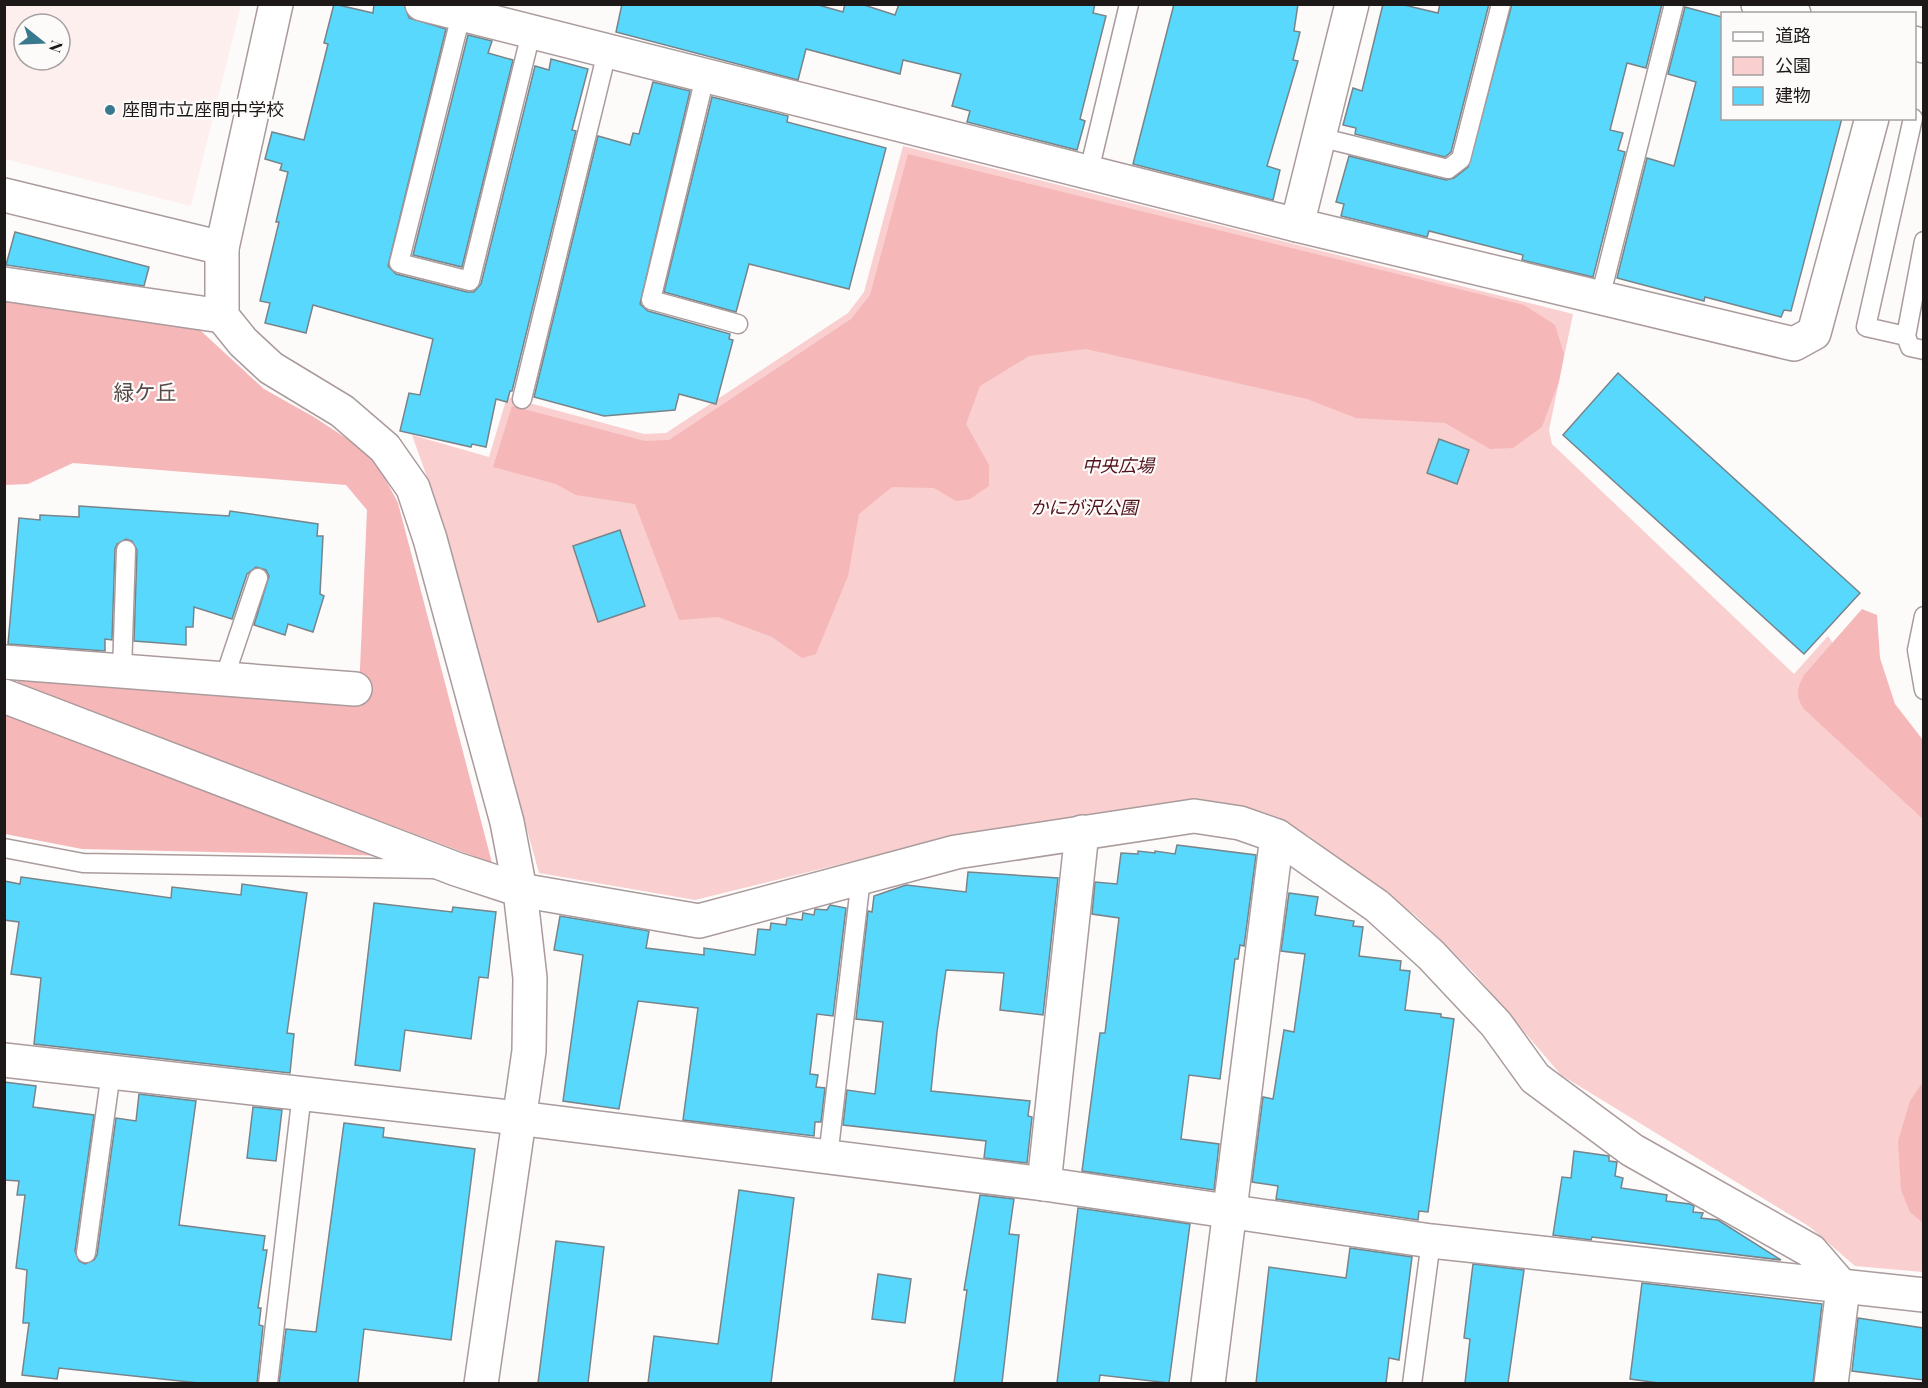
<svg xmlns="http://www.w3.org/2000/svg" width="1928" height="1388" viewBox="0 0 1928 1388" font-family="'Playfair Display','Noto Sans JP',serif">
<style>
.built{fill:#feefef;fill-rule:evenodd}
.green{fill:#f9cfd0}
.forest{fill:#f6b7b9}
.building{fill:#59d8fe;stroke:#778489;stroke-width:1.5}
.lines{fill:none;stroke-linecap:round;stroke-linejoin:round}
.lane-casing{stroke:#aa9b9c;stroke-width:21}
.street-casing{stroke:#aa9b9c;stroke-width:36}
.secondary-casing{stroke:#aa9b9c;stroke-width:36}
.lane{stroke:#fff;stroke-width:18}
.street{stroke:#fff;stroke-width:33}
.secondary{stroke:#fff;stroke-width:33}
.poi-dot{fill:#39798d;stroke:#fdfafa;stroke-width:2}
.labels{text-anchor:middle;stroke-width:4.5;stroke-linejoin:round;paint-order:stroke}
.poi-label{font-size:18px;fill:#1e1919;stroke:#fdfafa;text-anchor:start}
.park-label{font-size:18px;font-style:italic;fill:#50121b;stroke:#fdfafa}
.quarter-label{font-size:21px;fill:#564a4a;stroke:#fdfafa}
</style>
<rect width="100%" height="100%" fill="#fdfafa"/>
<path class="built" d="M 5,4 L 241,5 L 191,206 L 5,159 ZM 24,24 L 60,24 L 60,60 L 24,60 Z"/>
<path class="green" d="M 903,146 L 1573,314 L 1549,430 L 1552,444 L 1794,674 L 1828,636 L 1886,721 L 1923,749 L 1923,1272 L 1855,1266 L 1810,1227 L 1561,1075 L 1474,973 L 1416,916 L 1309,836 L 1243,806 L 1191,801 L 950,837 L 695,900 L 539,873 L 437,505 L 412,435 L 489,457 L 507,397 L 644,434 L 666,433 L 848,313 L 864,292 Z"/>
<g class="forest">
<path d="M 908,154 L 1524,305 L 1555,325 L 1564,354 L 1559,381 L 1542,427 L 1513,448 L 1490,449 L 1445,423 L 1356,418 L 1307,399 L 1086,349 L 1029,356 L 980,386 L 966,424 L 989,465 L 989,486 L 970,499 L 956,501 L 934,488 L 892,487 L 859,514 L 848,576 L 816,654 L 802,658 L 772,637 L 718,617 L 679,620 L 635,504 L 576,495 L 556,484 L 493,467 L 512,406 L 645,441 L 669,440 L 851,319 L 870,295 Z"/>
<path d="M 4,300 L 200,330 L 264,389 L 314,417 L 358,446 L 378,465 L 398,503 L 492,863 L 17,685 L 19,672 L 359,691 L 367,510 L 346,485 L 73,463 L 28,484 L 5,485 Z"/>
<path d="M 1862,609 L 1877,615 L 1880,658 L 1895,704 L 1923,740 L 1923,819 L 1804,709 C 1795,696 1797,688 1804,675 Z"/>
<path d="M 4,711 L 396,856 L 82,849 L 5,834 Z"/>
<path d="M 1923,1082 L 1923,1223 L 1910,1212 L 1901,1190 L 1898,1141 L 1910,1101 Z"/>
</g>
<g class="building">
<path d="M 334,4 L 373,13 L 374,4 L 404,4 L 409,18 L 446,29 L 388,266 L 396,274 L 467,292 L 474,292 L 481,284 L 535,66 L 549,70 L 551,59 L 588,69 L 572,130 L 576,131 L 512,391 L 510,391 L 507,402 L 496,399 L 486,447 L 472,444 L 471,447 L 400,431 L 409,393 L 420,395 L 433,339 L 313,305 L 306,333 L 265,323 L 270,303 L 260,301 L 279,222 L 276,222 L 288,172 L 280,170 L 282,164 L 265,159 L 272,132 L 304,140 L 328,44 L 324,43 Z"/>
<path d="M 622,4 L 815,4 L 843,12 L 845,4 L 861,4 L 895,15 L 899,4 L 1095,4 L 1093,13 L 1106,16 L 1080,119 L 1085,121 L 1077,150 L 967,122 L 970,111 L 952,106 L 961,74 L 903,60 L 900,74 L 806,49 L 798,80 L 616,32 Z"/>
<path d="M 1174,4 L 1298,4 L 1294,31 L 1300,32 L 1293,60 L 1298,61 L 1267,166 L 1280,170 L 1273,200 L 1133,164 Z"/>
<path d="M 1383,4 L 1400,4 L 1438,13 L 1440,4 L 1489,4 L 1451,152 L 1445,157 L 1355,134 L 1356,128 L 1343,125 L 1353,88 L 1362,91 Z"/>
<path d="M 1512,4 L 1662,4 L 1646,68 L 1627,63 L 1610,130 L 1623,133 L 1618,150 L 1625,152 L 1593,277 L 1522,260 L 1523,255 L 1429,231 L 1427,237 L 1341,216 L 1344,204 L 1336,202 L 1349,156 L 1446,180 L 1454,178 L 1468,167 Z"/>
<path d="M 1685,7 L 1722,17 L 1722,118 L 1842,118 L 1791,311 L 1784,310 L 1781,317 L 1705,297 L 1704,301 L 1617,278 L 1647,158 L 1674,166 L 1696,82 L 1668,74 Z"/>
<path d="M 468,35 L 492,41 L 488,53 L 513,60 L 462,267 L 413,255 Z"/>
<path d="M 653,82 L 690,91 L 640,304 L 648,311 L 730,334 L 729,339 L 733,340 L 716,404 L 679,394 L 675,410 L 604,416 L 534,397 L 598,136 L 630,145 L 633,133 L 639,134 Z"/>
<path d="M 712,97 L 788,116 L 787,122 L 886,148 L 849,289 L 749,264 L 736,312 L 664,292 Z"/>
<path d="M 15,232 L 149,267 L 144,286 L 6,265 Z"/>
<path d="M 1618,373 L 1860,593 L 1804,654 L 1563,435 Z"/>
<path d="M 1439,439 L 1469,450 L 1457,484 L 1427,473 Z"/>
<path d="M 79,506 L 229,516 L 230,511 L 318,524 L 317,536 L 323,536 L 320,594 L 324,596 L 313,632 L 288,624 L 285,635 L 254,625 L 269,576 L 266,570 L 256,567 L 247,574 L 232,619 L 194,607 L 193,627 L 186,627 L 186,645 L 134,641 L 137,550 L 132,541 L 126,539 L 117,544 L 115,549 L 112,640 L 105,639 L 105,651 L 8,644 L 19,518 L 40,520 L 40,515 L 79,517 Z"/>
<path d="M 620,530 L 645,606 L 598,622 L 573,546 Z"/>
<path d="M 1177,845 L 1256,855 L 1244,946 L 1240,945 L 1238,959 L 1235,959 L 1220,1079 L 1189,1075 L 1181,1139 L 1219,1144 L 1214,1190 L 1082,1171 L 1100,1033 L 1105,1033 L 1119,918 L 1092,914 L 1095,882 L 1117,884 L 1121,853 L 1138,854 L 1138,851 L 1155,853 L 1155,851 L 1175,854 Z"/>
<path d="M 968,872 L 1058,878 L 1043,1015 L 1000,1010 L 1004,973 L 946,970 L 937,1032 L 931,1091 L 1030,1101 L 1028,1116 L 1032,1117 L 1027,1163 L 984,1158 L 986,1141 L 843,1125 L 847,1090 L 875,1094 L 883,1022 L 856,1019 L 868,911 L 872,912 L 874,896 L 906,885 L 966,892 Z"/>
<path d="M 21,877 L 171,898 L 172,887 L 241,895 L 242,884 L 307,893 L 287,1033 L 294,1034 L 290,1073 L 34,1044 L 41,978 L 11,974 L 19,922 L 4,920 L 4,881 L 20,884 Z"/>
<path d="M 1289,893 L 1318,897 L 1315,915 L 1354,921 L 1353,926 L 1363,927 L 1359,956 L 1401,961 L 1400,970 L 1410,971 L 1405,1010 L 1441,1014 L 1441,1017 L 1454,1019 L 1428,1212 L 1419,1211 L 1418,1220 L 1276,1199 L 1278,1186 L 1252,1182 L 1263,1097 L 1273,1099 L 1284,1030 L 1294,1032 L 1305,954 L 1281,951 Z"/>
<path d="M 374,903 L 452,912 L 453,907 L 496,912 L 488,978 L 479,977 L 471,1039 L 405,1030 L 400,1071 L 355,1065 Z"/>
<path d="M 830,905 L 846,908 L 833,1016 L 817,1014 L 810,1074 L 818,1075 L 816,1087 L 825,1088 L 821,1122 L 815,1122 L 814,1136 L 683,1120 L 698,1008 L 638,1001 L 619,1109 L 563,1101 L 583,955 L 554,950 L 560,916 L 649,931 L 646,948 L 704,955 L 704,948 L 755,955 L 758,929 L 770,930 L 771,923 L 786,925 L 787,918 L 802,920 L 803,913 L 814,915 L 815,909 L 827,910 Z"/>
<path d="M 4,1082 L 36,1086 L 33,1107 L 94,1115 L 75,1251 L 79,1261 L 85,1264 L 94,1260 L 97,1255 L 116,1118 L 136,1121 L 139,1094 L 196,1101 L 179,1225 L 265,1236 L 263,1250 L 267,1250 L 258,1308 L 261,1308 L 259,1325 L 263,1326 L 257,1383 L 199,1383 L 59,1368 L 57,1379 L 22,1375 L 29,1323 L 23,1323 L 27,1270 L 16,1268 L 25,1195 L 17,1195 L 19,1181 L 4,1180 Z"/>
<path d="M 253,1107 L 282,1110 L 276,1161 L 247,1158 Z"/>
<path d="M 344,1123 L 384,1128 L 383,1137 L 475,1149 L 451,1340 L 364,1329 L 358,1383 L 279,1383 L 286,1329 L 316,1332 Z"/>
<path d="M 1574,1151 L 1609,1156 L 1609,1161 L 1617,1162 L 1615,1176 L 1623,1178 L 1621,1188 L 1667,1195 L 1666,1201 L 1690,1204 L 1694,1206 L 1693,1212 L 1703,1213 L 1701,1218 L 1718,1220 L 1781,1260 L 1592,1237 L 1591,1240 L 1553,1235 L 1562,1177 L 1571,1178 Z"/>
<path d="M 739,1190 L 794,1198 L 771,1383 L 648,1383 L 654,1336 L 718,1344 Z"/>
<path d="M 980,1195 L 1014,1199 L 1009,1234 L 1019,1235 L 1002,1383 L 954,1383 L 967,1290 L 964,1290 Z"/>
<path d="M 1078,1208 L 1190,1224 L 1169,1383 L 1100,1375 L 1099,1383 L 1057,1383 Z"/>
<path d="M 556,1241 L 604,1247 L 588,1383 L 538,1383 Z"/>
<path d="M 1350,1248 L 1412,1257 L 1399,1360 L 1389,1358 L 1386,1383 L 1256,1383 L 1269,1267 L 1346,1278 Z"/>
<path d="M 1473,1264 L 1524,1270 L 1508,1383 L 1465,1383 L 1470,1339 L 1464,1338 Z"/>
<path d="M 878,1274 L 911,1279 L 905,1323 L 872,1319 Z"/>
<path d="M 1642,1283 L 1822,1304 L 1813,1383 L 1659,1383 L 1630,1379 Z"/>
<path d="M 1858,1318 L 1923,1328 L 1923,1380 L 1852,1371 Z"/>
</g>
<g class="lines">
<g class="lane-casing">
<g id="lane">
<path d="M 461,15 L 399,263 L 470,281 L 531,33"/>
<path d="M 705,77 L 651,300 L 738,324"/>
<path d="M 1319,137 L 1448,169 L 1461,159 L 1501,4"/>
<path d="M 1089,171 L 1129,4"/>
<path d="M 1924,241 L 1906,336 L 1910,347 L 1924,350"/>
<path d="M 1600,298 L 1674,4"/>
<path d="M 1906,336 L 1866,327 L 1913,118"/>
<path d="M 522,399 L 607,52"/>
<path d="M 1924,616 L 1917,650 L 1924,690"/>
<path d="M 122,671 L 126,550"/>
<path d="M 224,679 L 258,578"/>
<path d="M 4,848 L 83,863 L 433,869"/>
<path d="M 828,1157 L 861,878"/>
<path d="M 86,1253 L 111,1072"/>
<path d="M 268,1384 L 302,1093"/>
<path d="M 1412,1384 L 1431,1241"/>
</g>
</g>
<g class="street-casing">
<g id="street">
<path d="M 276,4 L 222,248 L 222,316 L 243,342 L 271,368 L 342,411 L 385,448 L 413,488 L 430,539 L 507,822 L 520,890 L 530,978 L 529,1051 L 481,1384"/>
<path d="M 422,4 L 1297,225 L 1794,344 L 1814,333 L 1872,118"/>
<path d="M 1758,4 L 1794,14"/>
<path d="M 1914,43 L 1924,46"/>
<path d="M 1297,225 L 1352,4"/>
<path d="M 4,284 L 222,316"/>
<path d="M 4,662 L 355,689"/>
<path d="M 4,696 L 456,869 L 520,890 L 699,921 L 956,852 L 1194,816 L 1240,823 L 1277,836 L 1377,906 L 1431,955 L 1496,1024 L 1535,1078 L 1632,1150 L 1811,1251 L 1843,1288 L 1831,1384"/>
<path d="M 4,1060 L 518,1118 L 1044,1184 L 1431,1241 L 1924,1295"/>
<path d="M 1044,1184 L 1082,832"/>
<path d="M 1208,1384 L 1277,836"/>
</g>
</g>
<g class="secondary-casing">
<path id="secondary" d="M 4,195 L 222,248"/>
</g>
<use href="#lane" class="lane"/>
<use href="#street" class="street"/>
<use href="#secondary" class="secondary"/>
</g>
<circle class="poi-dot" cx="110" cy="110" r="6"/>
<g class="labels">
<g class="poi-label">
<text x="122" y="116">座間市立座間中学校</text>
</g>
<g class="park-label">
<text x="1118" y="472">中央広場</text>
<text x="1084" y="514">かにが沢公園</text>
</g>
<g class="quarter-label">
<text x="145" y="400">緑ケ丘</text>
</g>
</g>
<rect width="1928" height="1388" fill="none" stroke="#1e1919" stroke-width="12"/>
<rect x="1721" y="12" width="195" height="108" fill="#fdfafa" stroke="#a4a0a0" stroke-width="1.5"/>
<rect x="1733" y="32" width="30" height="9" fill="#ffffff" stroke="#a4a0a0" stroke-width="1.5"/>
<text x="1775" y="42" font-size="18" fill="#1e1919">道路</text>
<rect x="1733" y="57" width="30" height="18" fill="#f9cfd0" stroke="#a4a0a0" stroke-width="1.5"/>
<text x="1775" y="72" font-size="18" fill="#1e1919">公園</text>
<rect x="1733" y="87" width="30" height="18" fill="#59d8fe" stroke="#a4a0a0" stroke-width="1.5"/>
<text x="1775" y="102" font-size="18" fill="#1e1919">建物</text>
<g transform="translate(42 42) rotate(108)"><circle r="28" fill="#fdfafa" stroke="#a4a0a0" stroke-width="1.5"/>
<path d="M0-4.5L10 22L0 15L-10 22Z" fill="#39798d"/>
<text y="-9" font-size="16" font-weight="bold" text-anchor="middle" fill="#1e1919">N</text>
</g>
</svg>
